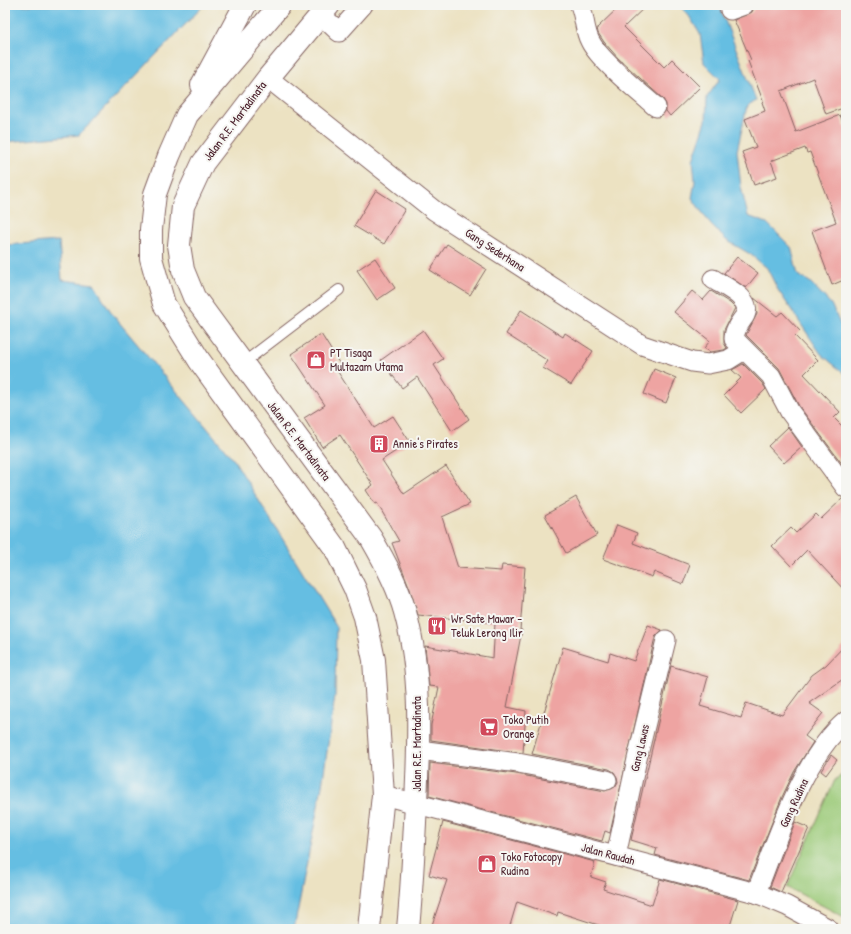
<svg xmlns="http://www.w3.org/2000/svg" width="851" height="934" viewBox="0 0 851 934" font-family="'Patrick Hand',sans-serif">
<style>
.green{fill:#9dcb7a;stroke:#747552}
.water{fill:#65bee2;stroke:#586e86}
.building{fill:#eea4a2}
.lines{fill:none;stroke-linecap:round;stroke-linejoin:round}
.lane-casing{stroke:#836360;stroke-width:12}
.street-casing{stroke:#836360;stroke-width:21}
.highway-casing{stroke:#836360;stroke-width:24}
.lane{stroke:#fff;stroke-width:10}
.street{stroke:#fff;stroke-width:19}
.highway{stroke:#fff;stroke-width:22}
.labels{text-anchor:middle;stroke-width:4;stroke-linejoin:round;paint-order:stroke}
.street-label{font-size:12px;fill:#4a1f2b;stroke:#f6f6f2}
.poi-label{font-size:12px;fill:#4a1f2b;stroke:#f6f6f2;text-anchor:start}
</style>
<rect width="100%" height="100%" fill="#f6f6f2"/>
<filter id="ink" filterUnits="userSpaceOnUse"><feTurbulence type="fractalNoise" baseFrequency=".025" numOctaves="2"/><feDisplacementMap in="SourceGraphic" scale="8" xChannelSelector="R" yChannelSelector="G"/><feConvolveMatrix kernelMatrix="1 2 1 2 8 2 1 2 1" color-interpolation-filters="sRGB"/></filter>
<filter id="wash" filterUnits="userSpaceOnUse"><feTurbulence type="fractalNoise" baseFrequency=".012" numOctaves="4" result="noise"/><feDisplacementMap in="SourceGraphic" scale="16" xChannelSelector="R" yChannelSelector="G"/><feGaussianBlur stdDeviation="0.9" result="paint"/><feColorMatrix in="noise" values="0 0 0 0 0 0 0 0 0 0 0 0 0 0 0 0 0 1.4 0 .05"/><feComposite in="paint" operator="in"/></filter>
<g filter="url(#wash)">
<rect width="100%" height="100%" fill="#ece2c2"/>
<path class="green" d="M 846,772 L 846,918 L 787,887 L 835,780 Z"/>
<g class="water">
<path d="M 5,5 L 204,5 L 79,135 L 5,142 Z"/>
<path d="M 679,5 L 719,5 L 756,100 L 747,106 L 737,151 L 741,187 L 748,216 L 767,223 L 791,247 L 798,275 L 810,282 L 831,304 L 846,337 L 846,375 L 821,354 L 778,290 L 767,268 L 750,254 L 726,240 L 711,225 L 692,198 L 695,181 L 693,160 L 706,121 L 707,97 L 720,79 L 704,63 L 700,34 L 689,16 Z"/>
<path d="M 59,241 L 62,280 L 94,284 L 113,315 L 234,460 L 336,626 L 335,696 L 322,786 L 294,929 L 5,929 L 5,245 Z"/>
</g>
<g id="blocks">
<g class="building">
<path d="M 621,5 L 647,5 L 624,27 L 664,67 L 672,59 L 700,87 L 670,116 L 666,111 L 666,104 L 663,99 L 618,58 L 604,42 L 598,33 L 597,28 Z"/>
<path d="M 755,5 L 846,5 L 846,107 L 826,114 L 813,78 L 781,91 L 796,132 L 840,115 L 846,130 L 846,279 L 832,285 L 812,231 L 836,222 L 810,152 L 807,153 L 805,148 L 771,161 L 777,177 L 754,185 L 742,152 L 756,147 L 745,119 L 765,111 L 762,102 L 763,101 L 748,61 L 751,60 L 734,20 L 752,12 Z"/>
<path d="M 376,190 L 405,209 L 384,244 L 354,226 Z"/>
<path d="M 447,244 L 486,269 L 470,295 L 430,270 Z"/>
<path d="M 737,257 L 758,273 L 746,288 L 724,273 Z"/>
<path d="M 375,258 L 395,288 L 377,300 L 357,270 Z"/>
<path d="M 692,291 L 703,300 L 711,291 L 730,303 L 735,308 L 724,330 L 724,343 L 727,348 L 724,350 L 710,352 L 704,348 L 710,341 L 674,312 Z"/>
<path d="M 754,298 L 777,316 L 782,312 L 800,331 L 795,336 L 818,360 L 804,374 L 840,412 L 834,418 L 846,430 L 846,469 L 799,406 L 779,368 L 746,335 L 757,314 Z"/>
<path d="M 521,310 L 563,337 L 565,333 L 593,351 L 571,385 L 543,368 L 548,361 L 506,334 Z"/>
<path d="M 423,330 L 443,359 L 434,365 L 469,419 L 452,431 L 417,377 L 402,388 L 381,360 Z"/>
<path d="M 321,334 L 341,366 L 336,369 L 374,428 L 393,416 L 410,442 L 382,460 L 404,494 L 446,466 L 470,504 L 442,517 L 458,568 L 501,571 L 502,565 L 525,567 L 520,630 L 522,630 L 507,707 L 526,711 L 523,753 L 431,740 L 431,725 L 439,687 L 429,686 L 425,646 L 493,658 L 495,623 L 418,615 L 410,589 L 392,543 L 399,541 L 377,503 L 375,504 L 366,490 L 373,485 L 340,435 L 322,447 L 304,418 L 325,405 L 291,354 Z"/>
<path d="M 743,364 L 762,383 L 766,389 L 741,413 L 724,395 L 741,378 L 732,370 Z"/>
<path d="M 654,369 L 676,378 L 666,403 L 644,394 Z"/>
<path d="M 788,427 L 802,447 L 784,463 L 768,446 Z"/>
<path d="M 576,497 L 597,535 L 566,553 L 545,515 Z"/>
<path d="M 843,498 L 846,499 L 846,592 L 807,550 L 791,566 L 772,546 L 791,528 L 796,533 L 816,514 L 821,519 Z"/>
<path d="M 617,525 L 637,533 L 633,543 L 690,565 L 683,584 L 654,572 L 652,577 L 603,559 Z"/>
<path d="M 648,625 L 662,630 L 655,637 L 610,833 L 605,831 L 602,841 L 429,796 L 430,763 L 516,774 L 605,791 L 615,787 L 618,782 L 617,777 L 614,772 L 609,769 L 532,754 L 563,647 L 608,661 L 610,653 L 634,661 Z"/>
<path d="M 846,644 L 846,677 L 809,703 L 823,713 L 805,736 L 813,742 L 794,772 L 782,797 L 749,880 L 655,855 L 657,848 L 631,840 L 671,666 L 708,677 L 700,706 L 741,718 L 746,703 L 782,715 L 812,675 L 826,665 Z"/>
<path d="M 831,755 L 837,760 L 826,775 L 821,771 Z"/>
<path d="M 443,822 L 595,862 L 591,877 L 606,882 L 603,889 L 652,905 L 660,879 L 738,900 L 729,929 L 611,929 L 558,912 L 557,916 L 517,902 L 509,929 L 444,929 L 432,925 L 447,880 L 429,875 Z"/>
<path d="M 795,822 L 809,828 L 781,892 L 770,887 Z"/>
</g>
</g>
</g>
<g filter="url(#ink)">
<use href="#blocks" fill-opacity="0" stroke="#836360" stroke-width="1"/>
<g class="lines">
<g class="lane-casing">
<path id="lane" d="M 242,364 L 339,290"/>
</g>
<g class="street-casing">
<g id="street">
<path d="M 580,5 C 585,17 584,30 590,41 C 599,60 639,92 656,107"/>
<path d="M 730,10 L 744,5"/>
<path d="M 321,15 L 339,32 L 363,5"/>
<path d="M 268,78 L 435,211 L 642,345 L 692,362 L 708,364 L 728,360 L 744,350"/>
<path d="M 713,279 C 725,287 755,299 744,317 C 739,324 734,330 734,339 L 771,376 L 790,412 L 846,488"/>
<path d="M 419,750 L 518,763 L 607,780"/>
<path d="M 383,795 L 756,893 L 787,906 L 829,929"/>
<path d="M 616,856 L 637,759 L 666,640"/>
<path d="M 756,893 C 777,840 802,758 846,721"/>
</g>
</g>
<g class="highway-casing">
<g id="highway">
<path d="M 280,5 L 187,115 L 169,156 L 155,194 L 151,229 L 151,258 L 164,304 L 199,360 L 335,548 L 355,589 L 365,617 L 374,660 L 383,795 L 369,929"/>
<path d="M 329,5 L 268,78 L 203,163 L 183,206 L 179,245 L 183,270 L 194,297 L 371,538 C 385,562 398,586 405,612 C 422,673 419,740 416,802 C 414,845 412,887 408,929"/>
<path d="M 202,85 L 245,5"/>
</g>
</g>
<use href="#lane" class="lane"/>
<use href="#street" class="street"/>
<use href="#highway" class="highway"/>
</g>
</g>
<defs>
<g id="shop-square" transform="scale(1)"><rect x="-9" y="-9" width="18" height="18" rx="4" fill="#d1495b" stroke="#f6f6f2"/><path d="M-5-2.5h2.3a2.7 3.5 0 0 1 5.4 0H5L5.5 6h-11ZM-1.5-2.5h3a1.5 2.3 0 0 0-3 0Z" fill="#fff"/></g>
<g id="building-square" transform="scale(1)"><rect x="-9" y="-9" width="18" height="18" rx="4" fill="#d1495b" stroke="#f6f6f2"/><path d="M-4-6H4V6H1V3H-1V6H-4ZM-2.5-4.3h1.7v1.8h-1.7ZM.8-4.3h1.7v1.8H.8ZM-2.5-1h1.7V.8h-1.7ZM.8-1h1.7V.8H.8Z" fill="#fff"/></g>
<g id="restaurant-square" transform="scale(1)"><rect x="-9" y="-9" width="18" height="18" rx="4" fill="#d1495b" stroke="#f6f6f2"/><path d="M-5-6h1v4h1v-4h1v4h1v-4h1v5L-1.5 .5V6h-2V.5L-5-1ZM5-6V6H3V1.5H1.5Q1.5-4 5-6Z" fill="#fff"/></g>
<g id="supermarket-square" transform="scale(1)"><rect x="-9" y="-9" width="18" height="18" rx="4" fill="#d1495b" stroke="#f6f6f2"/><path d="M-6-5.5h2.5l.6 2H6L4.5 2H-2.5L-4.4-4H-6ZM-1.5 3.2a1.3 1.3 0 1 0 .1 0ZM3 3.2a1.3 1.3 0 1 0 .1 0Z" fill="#fff"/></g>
</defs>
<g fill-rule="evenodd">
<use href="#shop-square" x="316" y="360"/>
<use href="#building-square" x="379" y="444"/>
<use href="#restaurant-square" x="437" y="626"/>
<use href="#supermarket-square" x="489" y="727"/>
<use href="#shop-square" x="487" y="864"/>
</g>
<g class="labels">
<g class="street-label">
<text transform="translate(235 121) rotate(-53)" y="4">Jalan R.E. Martadinata</text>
<text transform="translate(495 250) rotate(33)" y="4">Gang Sederhana</text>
<text transform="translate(299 441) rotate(53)" y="4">Jalan R.E. Martadinata</text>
<text transform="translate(417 744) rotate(-90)" y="4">Jalan R.E. Martadinata</text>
<text transform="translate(640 748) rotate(-77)" y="4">Gang Lawas</text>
<text transform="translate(794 803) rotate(-65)" y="4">Gang Rudina</text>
<text transform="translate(608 854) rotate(15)" y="4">Jalan Raudah</text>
</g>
<g class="poi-label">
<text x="330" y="357">PT Tisaga<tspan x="330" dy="14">Multazam Utama</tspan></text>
<text x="393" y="448">Annie's Pirates</text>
<text x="451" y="623">Wr Sate Mawar -<tspan x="451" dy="14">Teluk Lerong Ilir</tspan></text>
<text x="503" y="724">Toko Putih<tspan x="503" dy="14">Orange</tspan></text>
<text x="501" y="861">Toko Fotocopy<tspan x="501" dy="14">Rudina</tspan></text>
</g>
</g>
<rect width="851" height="934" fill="none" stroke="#f6f6f2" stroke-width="20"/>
</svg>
